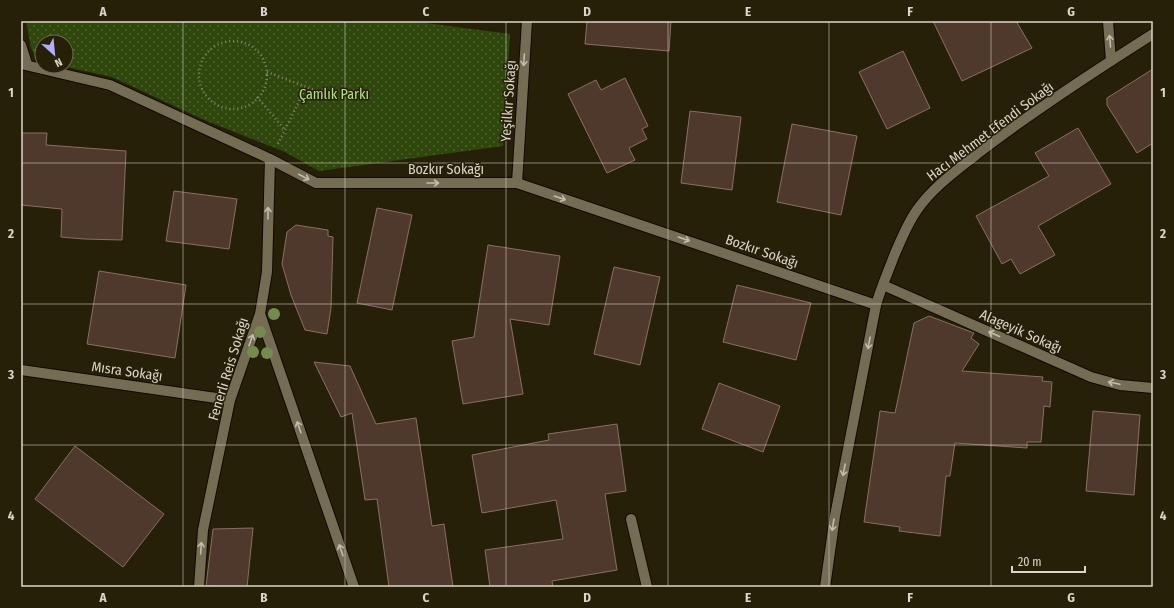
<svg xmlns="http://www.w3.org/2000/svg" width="1174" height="608" viewBox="0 0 1174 608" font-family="'Fira Sans Condensed',sans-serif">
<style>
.park{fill:url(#park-dots)}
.building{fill:#4f392d;stroke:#896f62}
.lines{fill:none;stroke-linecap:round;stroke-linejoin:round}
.minor-casing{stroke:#100900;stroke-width:12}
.path{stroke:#898371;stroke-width:2.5;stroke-dasharray:1 3;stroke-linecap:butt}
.minor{stroke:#756c54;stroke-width:10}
.tree{fill:#758a4e}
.oneway{stroke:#c2bcac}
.grid{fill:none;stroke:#dbd6c9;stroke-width:1;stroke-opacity:0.55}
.labels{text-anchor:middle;stroke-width:3;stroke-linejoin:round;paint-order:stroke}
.park-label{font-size:14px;fill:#b5e186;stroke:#272009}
.street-label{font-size:14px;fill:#dbd6c9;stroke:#272009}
.neatline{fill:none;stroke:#dbd6c9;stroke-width:1.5}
.grid-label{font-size:13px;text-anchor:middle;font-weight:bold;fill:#dbd6c9}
</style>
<defs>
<pattern id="park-dots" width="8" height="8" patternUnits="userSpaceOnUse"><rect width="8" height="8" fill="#2f470d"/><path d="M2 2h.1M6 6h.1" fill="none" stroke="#4d612f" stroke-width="1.8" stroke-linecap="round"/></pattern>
</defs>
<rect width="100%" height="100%" fill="#272009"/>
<path class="park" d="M 26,21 L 411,21 L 510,34 L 503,146 L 319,171 L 285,152 L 202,119 L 112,77 L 62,66 L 66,66 L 66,42 L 42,42 L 42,62 L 38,61 L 31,48 Z"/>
<g class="building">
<path d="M 587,21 L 671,21 L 669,51 L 585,44 Z"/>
<path d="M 933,21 L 1016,21 L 1032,48 L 962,81 Z"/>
<path d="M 903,51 L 930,108 L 887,129 L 859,72 Z"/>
<path d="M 1153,69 L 1153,143 L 1137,153 L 1107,105 L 1107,98 Z"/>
<path d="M 625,78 L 648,126 L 642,129 L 647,139 L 629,148 L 635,160 L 607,173 L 568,94 L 596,80 L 601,90 Z"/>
<path d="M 690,111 L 741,117 L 732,190 L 681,183 Z"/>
<path d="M 792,124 L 857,136 L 841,215 L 777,202 Z"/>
<path d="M 1078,128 L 1111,184 L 1038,226 L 1055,255 L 1020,274 L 1011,259 L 1002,264 L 976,216 L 1049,176 L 1035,153 Z"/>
<path d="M 21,133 L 47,133 L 46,145 L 126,151 L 122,240 L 84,239 L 61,237 L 62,209 L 21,205 Z"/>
<path d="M 174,191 L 237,199 L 229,249 L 166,241 Z"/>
<path d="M 377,208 L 412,215 L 392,310 L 357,303 Z"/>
<path d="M 296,225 L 328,230 L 328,236 L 333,237 L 331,308 L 327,334 L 305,330 L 291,295 L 282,264 L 287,232 Z"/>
<path d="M 488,245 L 560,256 L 549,325 L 510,319 L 523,394 L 463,404 L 452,341 L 474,337 Z"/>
<path d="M 614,267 L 660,277 L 640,365 L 594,354 Z"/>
<path d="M 99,271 L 186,285 L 175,358 L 87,344 Z"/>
<path d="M 737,285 L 811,303 L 796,360 L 723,342 Z"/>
<path d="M 929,316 L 974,333 L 971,338 L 979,344 L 962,371 L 1043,377 L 1042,381 L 1052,382 L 1050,407 L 1044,406 L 1041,442 L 1027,442 L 1027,448 L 955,443 L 950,476 L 946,476 L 940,536 L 899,531 L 900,527 L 864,522 L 880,411 L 895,413 L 914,323 Z"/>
<path d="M 314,362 L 350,366 L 376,424 L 416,418 L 432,526 L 444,524 L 453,587 L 389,587 L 377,499 L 365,500 L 352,413 L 341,417 Z"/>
<path d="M 719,383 L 780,406 L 763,452 L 702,429 Z"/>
<path d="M 1093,411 L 1140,415 L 1134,495 L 1086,491 Z"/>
<path d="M 617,424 L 626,491 L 605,494 L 617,570 L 552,581 L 553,587 L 490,587 L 485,550 L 563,539 L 556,500 L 482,513 L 472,455 L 549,440 L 548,434 Z"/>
<path d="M 75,446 L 164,514 L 123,567 L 35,499 Z"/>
<path d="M 253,528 L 247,587 L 206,586 L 213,529 Z"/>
</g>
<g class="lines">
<g class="minor-casing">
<g id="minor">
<path d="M 1108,21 L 1111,61"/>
<path d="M 21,45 L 27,64"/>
<path d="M 21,64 L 110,85 L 270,159 L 316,183 L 517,183 L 876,305"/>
<path d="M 517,183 L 527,21"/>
<path d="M 883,285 L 1091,377 L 1120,385 L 1153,388"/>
<path d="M 260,314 L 354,587"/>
<path d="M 21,370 L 230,400"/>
<path d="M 631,519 L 647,587"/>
<path d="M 199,587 L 203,530 L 230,400 L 260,314 L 267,272 L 270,159"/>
<path d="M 825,587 L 835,516 L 876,305 C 881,288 888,272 894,256 C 901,240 907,224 917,210 C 933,187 956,171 977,154 C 1033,111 1093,72 1153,34"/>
</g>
</g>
<g class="path">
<circle cx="233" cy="75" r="34"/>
<path d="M 267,72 L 317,91"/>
<path d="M 257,97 L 285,130"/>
<path d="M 278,144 L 306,87"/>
</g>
<use href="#minor" class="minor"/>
</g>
<g class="tree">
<circle cx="274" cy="314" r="6"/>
<circle cx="260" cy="332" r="6"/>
<circle cx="253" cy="352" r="6"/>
<circle cx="267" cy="353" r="6"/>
</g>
<defs><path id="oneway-shaft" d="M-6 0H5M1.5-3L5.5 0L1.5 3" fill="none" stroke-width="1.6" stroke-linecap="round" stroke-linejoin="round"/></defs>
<g class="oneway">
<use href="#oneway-shaft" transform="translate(1110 41) rotate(-95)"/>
<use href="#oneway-shaft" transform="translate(524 60) rotate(94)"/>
<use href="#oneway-shaft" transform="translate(304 177) rotate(28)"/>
<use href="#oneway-shaft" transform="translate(433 183)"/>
<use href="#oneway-shaft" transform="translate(560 198) rotate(19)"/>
<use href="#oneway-shaft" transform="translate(268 213) rotate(-89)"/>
<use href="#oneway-shaft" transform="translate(684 239) rotate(19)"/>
<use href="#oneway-shaft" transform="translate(994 334) rotate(-156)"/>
<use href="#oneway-shaft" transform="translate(251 340) rotate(-71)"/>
<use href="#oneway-shaft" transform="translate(869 343) rotate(101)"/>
<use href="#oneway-shaft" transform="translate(1114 383) rotate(-168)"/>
<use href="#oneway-shaft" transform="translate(299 427) rotate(-109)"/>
<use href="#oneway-shaft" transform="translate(844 470) rotate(101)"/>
<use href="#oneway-shaft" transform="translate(833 525) rotate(99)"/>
<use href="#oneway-shaft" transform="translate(201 548) rotate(-86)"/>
<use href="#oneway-shaft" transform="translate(341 550) rotate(-109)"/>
</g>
<path class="grid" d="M 183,21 L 183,587M 345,21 L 345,587M 506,21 L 506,587M 668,21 L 668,587M 829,21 L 829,587M 991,21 L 991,587M 21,163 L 1153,163M 21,304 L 1153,304M 21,445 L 1153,445"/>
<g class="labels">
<g class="park-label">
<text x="334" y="99">Çamlık Parkı</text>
</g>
<g class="street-label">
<text transform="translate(508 101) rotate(-86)" y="5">Yeşilkır Sokağı</text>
<text transform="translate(990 131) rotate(-37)" y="5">Hacı Mehmet Efendi Sokağı</text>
<text x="446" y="174">Bozkır Sokağı</text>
<text transform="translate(762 251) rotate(19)" y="5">Bozkır Sokağı</text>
<text transform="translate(1021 331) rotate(24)" y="5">Alageyik Sokağı</text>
<text transform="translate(228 369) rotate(-73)" y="5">Fenerli Reis Sokağı</text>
<text transform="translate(127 371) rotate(8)" y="5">Mısra Sokağı</text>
</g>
</g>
<rect width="1174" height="608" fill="none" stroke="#272009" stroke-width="44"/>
<g transform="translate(54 54) rotate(153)"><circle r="19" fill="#272009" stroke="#6f6956"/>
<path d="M0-3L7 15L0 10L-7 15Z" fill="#b0adfa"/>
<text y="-6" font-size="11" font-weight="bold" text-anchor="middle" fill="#dbd6c9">N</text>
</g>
<path d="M1012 566v6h73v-6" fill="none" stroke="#dbd6c9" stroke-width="2"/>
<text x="1018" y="566" font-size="12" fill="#dbd6c9" stroke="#272009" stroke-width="3" paint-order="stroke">20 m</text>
<rect x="22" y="22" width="1130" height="564" class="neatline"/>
<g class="grid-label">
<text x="103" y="16">A</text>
<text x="264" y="16">B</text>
<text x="426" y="16">C</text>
<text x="587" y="16">D</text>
<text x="748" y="16">E</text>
<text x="910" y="16">F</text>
<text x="1071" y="16">G</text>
<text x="11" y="97">1</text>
<text x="1163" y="97">1</text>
<text x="11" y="238">2</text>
<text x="1163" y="238">2</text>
<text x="11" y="379">3</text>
<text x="1163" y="379">3</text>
<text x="11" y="520">4</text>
<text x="1163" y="520">4</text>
<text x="103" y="602">A</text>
<text x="264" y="602">B</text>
<text x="426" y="602">C</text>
<text x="587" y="602">D</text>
<text x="748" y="602">E</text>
<text x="910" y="602">F</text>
<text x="1071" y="602">G</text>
</g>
</svg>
